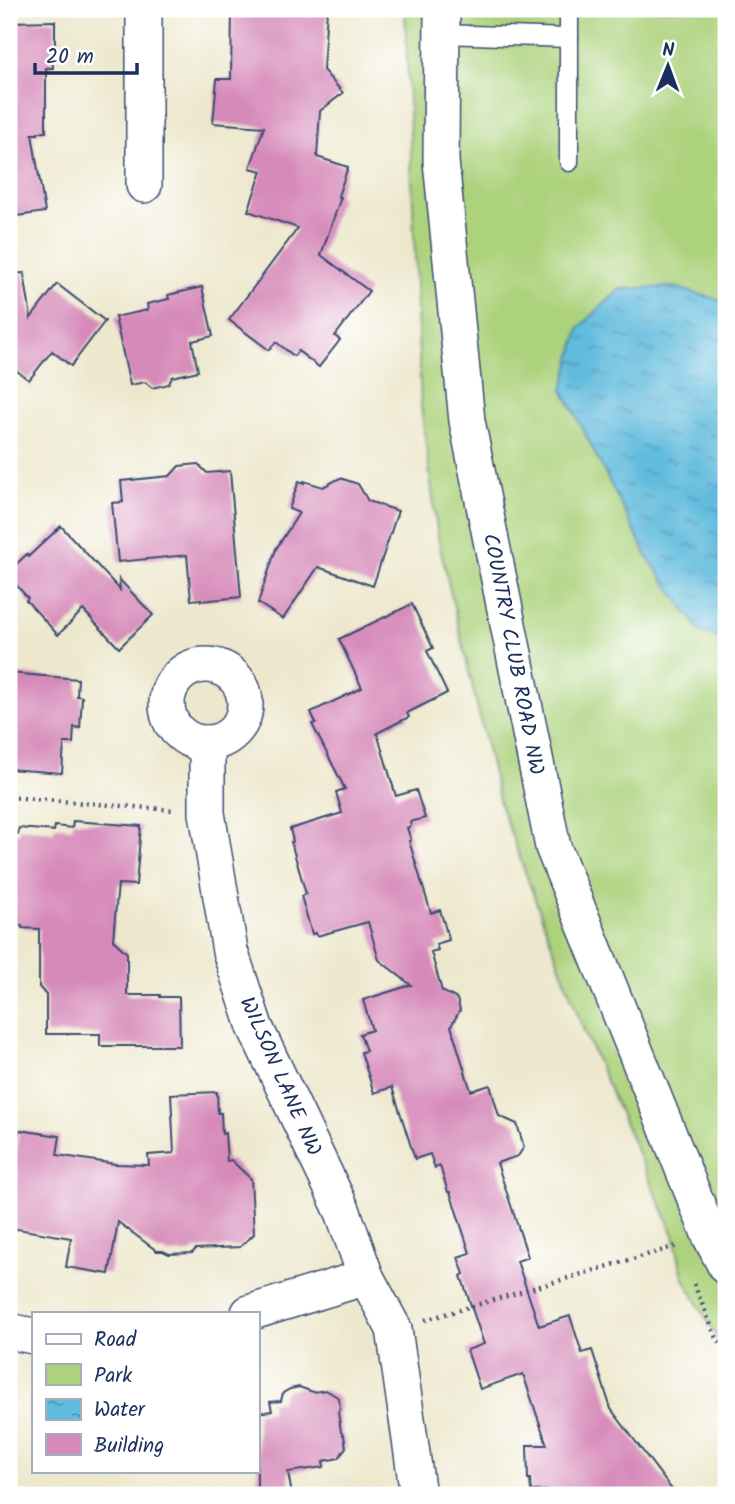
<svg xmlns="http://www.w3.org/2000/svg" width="735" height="1504" viewBox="0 0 735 1504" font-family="Kalam,sans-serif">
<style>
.green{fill:#acd27c;stroke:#64806d;stroke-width:2}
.water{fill:url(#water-ripples);stroke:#3e759e;stroke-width:2}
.building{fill:#d68ab9}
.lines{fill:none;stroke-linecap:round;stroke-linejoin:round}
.service-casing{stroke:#3a4b6f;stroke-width:21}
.minor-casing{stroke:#3a4b6f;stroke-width:38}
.path{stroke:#3a4b6f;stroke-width:4.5;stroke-dasharray:2 5;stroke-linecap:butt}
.service{stroke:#fff;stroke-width:18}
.minor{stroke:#fff;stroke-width:35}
.labels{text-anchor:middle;stroke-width:5;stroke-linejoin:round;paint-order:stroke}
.street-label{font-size:21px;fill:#1b2f5e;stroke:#fff}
</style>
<defs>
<pattern id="water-ripples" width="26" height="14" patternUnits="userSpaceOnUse" patternTransform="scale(1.75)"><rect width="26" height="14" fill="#60bbdd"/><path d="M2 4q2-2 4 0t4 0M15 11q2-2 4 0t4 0" fill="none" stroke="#4e98b6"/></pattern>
</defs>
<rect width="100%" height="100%" fill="#fff"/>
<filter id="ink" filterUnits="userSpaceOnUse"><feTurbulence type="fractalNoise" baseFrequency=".0143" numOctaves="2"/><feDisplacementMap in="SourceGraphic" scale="14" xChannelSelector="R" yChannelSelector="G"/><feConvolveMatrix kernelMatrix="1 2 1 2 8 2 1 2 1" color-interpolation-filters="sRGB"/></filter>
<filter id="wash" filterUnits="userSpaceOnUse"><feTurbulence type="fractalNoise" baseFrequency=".00686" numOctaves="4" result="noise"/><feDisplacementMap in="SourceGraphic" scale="28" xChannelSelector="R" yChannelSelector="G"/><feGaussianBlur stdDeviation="1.57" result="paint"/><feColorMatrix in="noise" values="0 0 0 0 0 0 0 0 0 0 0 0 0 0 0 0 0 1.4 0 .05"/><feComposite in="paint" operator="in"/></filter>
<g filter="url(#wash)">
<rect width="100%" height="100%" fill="#ede8cd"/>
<path class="green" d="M 405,9 L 726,9 L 726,1354 L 683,1277 L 674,1235 L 584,1031 L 500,804 L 438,538 L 421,406 Z"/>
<path class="water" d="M 674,287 L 726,302 L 726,640 L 701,632 L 648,558 L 563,390 L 579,328 L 620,289 Z"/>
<g id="blocks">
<g class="building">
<path d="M 232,9 L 327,9 L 323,70 L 343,93 L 320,111 L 317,157 L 348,167 L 338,196 L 341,197 L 321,255 L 369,291 L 335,336 L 340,340 L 319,367 L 298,351 L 294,356 L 276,342 L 269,350 L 229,320 L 298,228 L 248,211 L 262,171 L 250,168 L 264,127 L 213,123 L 217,79 L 231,79 Z"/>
<path d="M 55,21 L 55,49 L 52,49 L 53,68 L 46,68 L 46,132 L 38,132 L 38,134 L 32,134 L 45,212 L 9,217 L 9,22 Z"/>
<path d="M 24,273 L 31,318 L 57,284 L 105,321 L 71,366 L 52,351 L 29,380 L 9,365 L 9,274 Z"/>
<path d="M 202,287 L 213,336 L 192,341 L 198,371 L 172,377 L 169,384 L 152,388 L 145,382 L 130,385 L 115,317 L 148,310 L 147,304 L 169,299 L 168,295 Z"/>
<path d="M 198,464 L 207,473 L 230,471 L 241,597 L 201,601 L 201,599 L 191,600 L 187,555 L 118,562 L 112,503 L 123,502 L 121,481 L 170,476 L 179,466 Z"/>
<path d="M 340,478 L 358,484 L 368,501 L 398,511 L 373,586 L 318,567 L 283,619 L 258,603 L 276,549 L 299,513 L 289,509 L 299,481 L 304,483 L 304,481 L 323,487 Z"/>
<path d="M 61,526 L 120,590 L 119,579 L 153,615 L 119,648 L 83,610 L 58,635 L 26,600 L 28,598 L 9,577 L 9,571 L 27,554 L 29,556 Z"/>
<path d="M 412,604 L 433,648 L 427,651 L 447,693 L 407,713 L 409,717 L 377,733 L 396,796 L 416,790 L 425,818 L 410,822 L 411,826 L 407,828 L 411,840 L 409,841 L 431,913 L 440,910 L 449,940 L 436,944 L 438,950 L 431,952 L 442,991 L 457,999 L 460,1010 L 451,1026 L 471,1091 L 490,1085 L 499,1116 L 517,1124 L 524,1147 L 518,1156 L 497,1163 L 528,1257 L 517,1261 L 539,1326 L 570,1316 L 582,1353 L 592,1350 L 611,1409 L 676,1495 L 592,1495 L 588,1489 L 531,1491 L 530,1479 L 528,1479 L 527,1445 L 547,1445 L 523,1374 L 480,1389 L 467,1350 L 484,1344 L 461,1276 L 464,1274 L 458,1257 L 470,1253 L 450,1192 L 448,1192 L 440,1166 L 435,1168 L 430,1154 L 415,1159 L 392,1087 L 374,1093 L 361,1052 L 366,1051 L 360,1034 L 372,1030 L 363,1000 L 411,985 L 379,960 L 368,922 L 317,936 L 316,933 L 312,934 L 301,896 L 306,894 L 291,842 L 293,841 L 290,829 L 342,813 L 336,792 L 345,789 L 312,724 L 316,723 L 311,712 L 362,688 L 339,639 Z"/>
<path d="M 9,673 L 78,679 L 77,696 L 82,697 L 80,728 L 74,727 L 73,743 L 64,743 L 62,773 L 9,769 Z"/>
<path d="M 73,821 L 141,826 L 136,885 L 118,884 L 113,940 L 127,953 L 127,995 L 160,995 L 160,997 L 179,997 L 180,1046 L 100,1046 L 100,1034 L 46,1034 L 46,995 L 39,987 L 39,929 L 22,928 L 22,925 L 11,925 L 15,860 L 9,860 L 9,834 L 18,834 L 19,828 L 54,831 L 55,826 L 72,828 Z"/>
<path d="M 217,1092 L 218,1113 L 221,1113 L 222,1134 L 225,1133 L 227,1161 L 231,1160 L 251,1179 L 254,1234 L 240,1247 L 196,1249 L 192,1253 L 169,1254 L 163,1251 L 157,1251 L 118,1222 L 109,1274 L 66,1267 L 71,1238 L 11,1228 L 14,1206 L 9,1205 L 9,1192 L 19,1130 L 60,1136 L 57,1155 L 115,1164 L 149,1165 L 148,1155 L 174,1153 L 171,1094 Z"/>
<path d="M 299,1387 L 313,1392 L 326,1390 L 339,1398 L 340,1409 L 338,1412 L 341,1432 L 344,1436 L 346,1447 L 339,1458 L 323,1461 L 324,1467 L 288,1472 L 292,1495 L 257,1495 L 257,1413 L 272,1411 L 270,1402 L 281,1401 L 283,1393 L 290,1389 Z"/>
</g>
</g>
</g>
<g filter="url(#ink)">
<use href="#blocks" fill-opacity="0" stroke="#3a4b6f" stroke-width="2"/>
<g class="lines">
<g class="service-casing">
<g id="service">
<path d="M 442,34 L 569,38 L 569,162"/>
<path d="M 569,38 L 569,9"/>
</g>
</g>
<g class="minor-casing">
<g id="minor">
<path d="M 442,9 L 441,161 L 467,421 L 553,847 L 710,1236 L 726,1267"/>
<path d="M 144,185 L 144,9"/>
<circle cx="206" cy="704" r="39"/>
<path d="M 207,743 L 207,813 L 230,951 L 255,1027 L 343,1212 L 366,1277 L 394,1329 L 418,1495"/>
<path d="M 249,1313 L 366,1277"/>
<path d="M 9,1331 L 33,1336"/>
</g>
</g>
<g class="path">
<path d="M 9,797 L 174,810"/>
<path d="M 694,1284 L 714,1333 L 726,1353"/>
<path d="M 425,1320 L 677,1246 L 678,1247"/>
</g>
<use href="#service" class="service"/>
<use href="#minor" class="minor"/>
</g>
</g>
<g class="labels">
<g class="street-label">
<text transform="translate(514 654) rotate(79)" y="7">COUNTRY CLUB ROAD NW</text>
<text transform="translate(281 1076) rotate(66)" y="7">WILSON LANE NW</text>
</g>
</g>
<rect width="735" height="1504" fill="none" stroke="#fff" stroke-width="35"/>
<rect x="32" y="1312" width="228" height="161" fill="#ffffff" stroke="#a4acbf" stroke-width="2"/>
<rect x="46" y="1334" width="35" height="10" fill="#ffffff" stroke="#a4acbf" stroke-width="2"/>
<text x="94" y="1346" font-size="21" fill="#1b2f5e">Road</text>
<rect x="46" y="1364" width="35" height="21" fill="#acd27c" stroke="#a4acbf" stroke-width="2"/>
<text x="94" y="1382" font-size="21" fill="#1b2f5e">Park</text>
<rect x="46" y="1399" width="35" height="21" fill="url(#water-ripples)" stroke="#a4acbf" stroke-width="2"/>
<text x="94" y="1416" font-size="21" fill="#1b2f5e">Water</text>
<rect x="46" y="1434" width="35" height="21" fill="#d68ab9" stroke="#a4acbf" stroke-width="2"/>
<text x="94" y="1452" font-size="21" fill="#1b2f5e">Building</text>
<g transform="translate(668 66) rotate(1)" stroke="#ffffff" stroke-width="5" paint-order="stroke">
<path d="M0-5L12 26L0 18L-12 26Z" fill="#1b2f5e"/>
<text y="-10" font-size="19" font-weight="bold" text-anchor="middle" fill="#1b2f5e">N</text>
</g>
<path d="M35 63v10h102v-10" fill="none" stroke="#1b2f5e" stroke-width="3.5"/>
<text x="46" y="63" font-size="21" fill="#1b2f5e" stroke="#ffffff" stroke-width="5" paint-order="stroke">20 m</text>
</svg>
